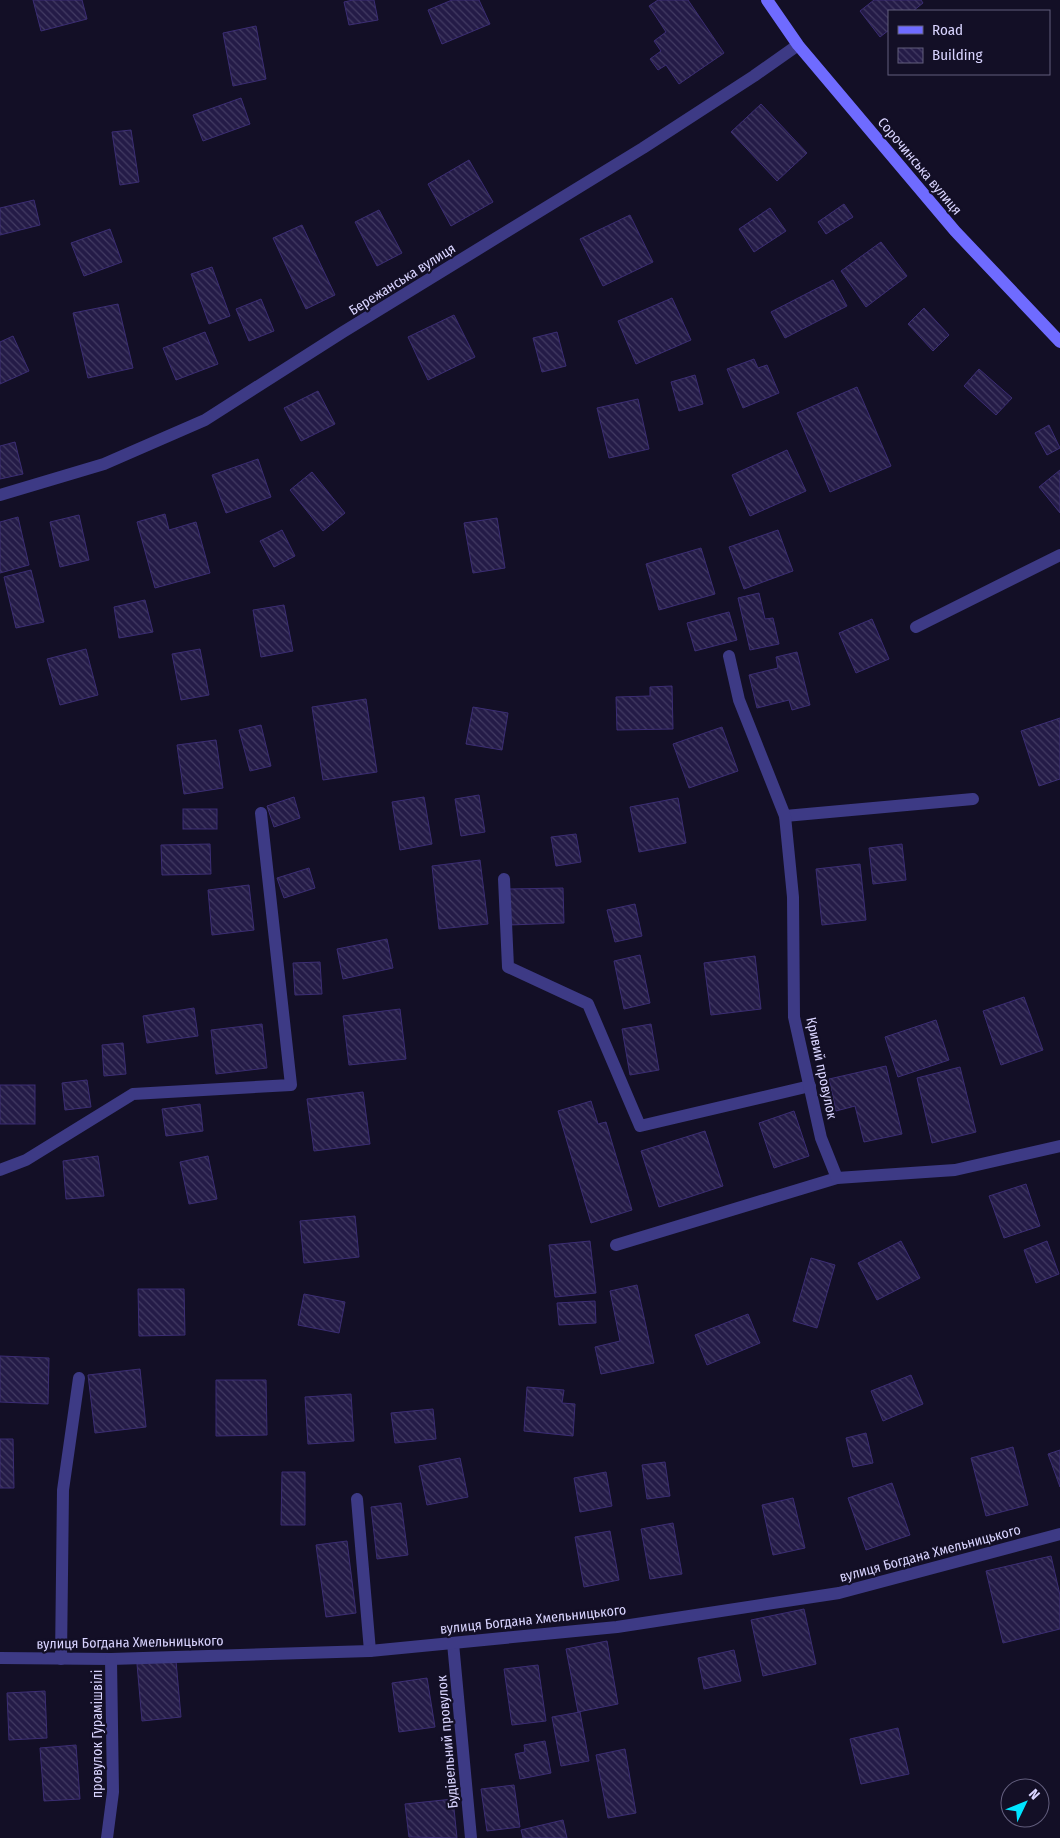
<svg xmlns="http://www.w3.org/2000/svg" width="1060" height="1838" viewBox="0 0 1060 1838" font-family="'Fira Sans Condensed',sans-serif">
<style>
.building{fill:url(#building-back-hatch);stroke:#3b2d73}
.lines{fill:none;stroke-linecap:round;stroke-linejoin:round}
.service{stroke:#3d3a85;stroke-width:12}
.minor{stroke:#3d3a85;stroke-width:12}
.secondary{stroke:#6f6bff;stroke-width:12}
.labels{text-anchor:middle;stroke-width:4.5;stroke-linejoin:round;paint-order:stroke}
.street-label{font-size:14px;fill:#d9d4ff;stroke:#130f26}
</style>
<defs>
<pattern id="building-back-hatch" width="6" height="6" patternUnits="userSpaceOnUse" patternTransform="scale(1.25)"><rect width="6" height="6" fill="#241b47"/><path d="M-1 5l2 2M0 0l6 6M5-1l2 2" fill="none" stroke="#433b63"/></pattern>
</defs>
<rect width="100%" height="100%" fill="#130f26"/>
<g class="building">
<path d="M 33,0 L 82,0 L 87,19 L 41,31 Z"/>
<path d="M 353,0 L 374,0 L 378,20 L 349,25 L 344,2 Z"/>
<path d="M 452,0 L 479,0 L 490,24 L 442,44 L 428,10 Z"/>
<path d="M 658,0 L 688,0 L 724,53 L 679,84 L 666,65 L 658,70 L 650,59 L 661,51 L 654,41 L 666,32 L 649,6 Z"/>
<path d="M 874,0 L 921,0 L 923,3 L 913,11 L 889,11 L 889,30 L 880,37 L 860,11 Z"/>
<path d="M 256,26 L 266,79 L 233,86 L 223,33 Z"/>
<path d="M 241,98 L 250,124 L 203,141 L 193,115 Z"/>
<path d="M 761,104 L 807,153 L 777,181 L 731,132 Z"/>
<path d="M 131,130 L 139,182 L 120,185 L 112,132 Z"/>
<path d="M 469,160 L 493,202 L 451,226 L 428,184 Z"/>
<path d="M 34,200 L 40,225 L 0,235 L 0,208 Z"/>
<path d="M 844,204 L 853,217 L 826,234 L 818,222 Z"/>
<path d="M 770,208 L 786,231 L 754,252 L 739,229 Z"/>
<path d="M 379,210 L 402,253 L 377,266 L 355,222 Z"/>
<path d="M 630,215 L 653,262 L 603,286 L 580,239 Z"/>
<path d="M 302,225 L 335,295 L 306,309 L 273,238 Z"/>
<path d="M 110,229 L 122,262 L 84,276 L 71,243 Z"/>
<path d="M 881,242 L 907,276 L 866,307 L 841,271 Z"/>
<path d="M 212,267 L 230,316 L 209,324 L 191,274 Z"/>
<path d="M 833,280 L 847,306 L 785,338 L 771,312 Z"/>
<path d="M 672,298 L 691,340 L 636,364 L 618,321 Z"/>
<path d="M 261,299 L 274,331 L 249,341 L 236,309 Z"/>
<path d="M 118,304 L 133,368 L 88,378 L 73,313 Z"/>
<path d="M 924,308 L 949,335 L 933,351 L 908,324 Z"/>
<path d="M 454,315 L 475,357 L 428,380 L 408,337 Z"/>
<path d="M 205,332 L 218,364 L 176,380 L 163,348 Z"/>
<path d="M 557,332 L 566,366 L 542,372 L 533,338 Z"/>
<path d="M 13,336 L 29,371 L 0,384 L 0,342 Z"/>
<path d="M 754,359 L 758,368 L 767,365 L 779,393 L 743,408 L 727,369 Z"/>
<path d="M 979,369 L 1012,398 L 996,415 L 964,386 Z"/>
<path d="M 695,375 L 703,404 L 679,411 L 671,382 Z"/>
<path d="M 857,387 L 891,466 L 830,492 L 797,413 Z"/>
<path d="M 318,391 L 335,424 L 301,441 L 284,408 Z"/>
<path d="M 638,399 L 649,449 L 609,458 L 597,408 Z"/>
<path d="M 1049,425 L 1060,448 L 1047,455 L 1035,433 Z"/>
<path d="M 15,442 L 23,474 L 0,479 L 0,446 Z"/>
<path d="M 787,450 L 806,491 L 750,516 L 732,475 Z"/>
<path d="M 258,459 L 271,497 L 226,513 L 212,475 Z"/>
<path d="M 1060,470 L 1060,513 L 1039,487 Z"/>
<path d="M 312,472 L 345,513 L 323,531 L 290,490 Z"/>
<path d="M 165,514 L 169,530 L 196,522 L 210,573 L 155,588 L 137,522 Z"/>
<path d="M 79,515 L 89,560 L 60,567 L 50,522 Z"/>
<path d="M 18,517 L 29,565 L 0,573 L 0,522 Z"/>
<path d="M 497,518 L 505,568 L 473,573 L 464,523 Z"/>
<path d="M 282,530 L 295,556 L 274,567 L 260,541 Z"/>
<path d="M 778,530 L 793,571 L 744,589 L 729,547 Z"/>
<path d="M 701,548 L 715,594 L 659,610 L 646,564 Z"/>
<path d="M 31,570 L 44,622 L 16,628 L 4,577 Z"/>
<path d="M 759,593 L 765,619 L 773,618 L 779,644 L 750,650 L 738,598 Z"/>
<path d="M 145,600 L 153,632 L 119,638 L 114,607 Z"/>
<path d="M 284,605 L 293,651 L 261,657 L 253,610 Z"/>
<path d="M 729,612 L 737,640 L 695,651 L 687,623 Z"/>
<path d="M 872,619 L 889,659 L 856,673 L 839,633 Z"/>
<path d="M 86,649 L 98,695 L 60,705 L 47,659 Z"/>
<path d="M 200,649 L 209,695 L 181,700 L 172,654 Z"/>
<path d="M 797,652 L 810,705 L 792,710 L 789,700 L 757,708 L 749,675 L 778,668 L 776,657 Z"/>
<path d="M 672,686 L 673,729 L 617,730 L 616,697 L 650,696 L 650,687 Z"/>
<path d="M 366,699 L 377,772 L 323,780 L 312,707 Z"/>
<path d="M 473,707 L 508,713 L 502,750 L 466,744 Z"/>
<path d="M 1060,718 L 1060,779 L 1039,786 L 1021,731 Z"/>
<path d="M 261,725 L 271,766 L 250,771 L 239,730 Z"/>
<path d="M 722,727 L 738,771 L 689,788 L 673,744 Z"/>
<path d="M 216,740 L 223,788 L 184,794 L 177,745 Z"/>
<path d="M 479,795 L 485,832 L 461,836 L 455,799 Z"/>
<path d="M 294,797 L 300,818 L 274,827 L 267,806 Z"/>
<path d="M 424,797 L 432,844 L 400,850 L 392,802 Z"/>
<path d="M 678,798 L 686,843 L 639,852 L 630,807 Z"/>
<rect x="183" y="809" width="34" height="20"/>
<path d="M 576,834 L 581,862 L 556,866 L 551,837 Z"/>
<path d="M 210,844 L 211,874 L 162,875 L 161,845 Z"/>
<path d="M 902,844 L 906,880 L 873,884 L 869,848 Z"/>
<path d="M 480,860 L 488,924 L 439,929 L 432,866 Z"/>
<path d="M 860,864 L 866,920 L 822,925 L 816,869 Z"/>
<path d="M 309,868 L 315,888 L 284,898 L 277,878 Z"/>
<path d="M 249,885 L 254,930 L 212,935 L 208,890 Z"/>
<path d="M 563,888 L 564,923 L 509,925 L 508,889 Z"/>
<path d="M 635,904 L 642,936 L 615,942 L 607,910 Z"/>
<path d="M 387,939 L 393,968 L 343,979 L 337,949 Z"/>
<path d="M 640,955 L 650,1003 L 624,1009 L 614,961 Z"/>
<path d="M 755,956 L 761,1009 L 711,1015 L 704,963 Z"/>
<path d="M 320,962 L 322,994 L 295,995 L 293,963 Z"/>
<path d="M 1024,997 L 1043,1050 L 1001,1065 L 983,1011 Z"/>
<path d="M 194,1008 L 198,1036 L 147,1043 L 143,1016 Z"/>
<path d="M 400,1009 L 406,1059 L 349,1065 L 343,1016 Z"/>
<path d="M 936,1020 L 949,1060 L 898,1077 L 885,1037 Z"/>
<path d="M 262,1024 L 267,1068 L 216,1074 L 211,1030 Z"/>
<path d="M 651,1024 L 659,1070 L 630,1075 L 622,1029 Z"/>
<path d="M 123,1043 L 126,1074 L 104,1076 L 102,1045 Z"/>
<path d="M 886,1066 L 902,1134 L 864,1142 L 855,1106 L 836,1111 L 829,1079 Z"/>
<path d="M 960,1067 L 976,1132 L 932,1143 L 917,1078 Z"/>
<path d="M 87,1080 L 91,1107 L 65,1110 L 62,1083 Z"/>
<rect x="0" y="1085" width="35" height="39"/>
<path d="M 363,1092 L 370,1144 L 314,1151 L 307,1099 Z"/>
<path d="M 591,1101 L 598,1124 L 606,1122 L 632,1210 L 591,1223 L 558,1111 Z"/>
<path d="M 200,1104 L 203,1131 L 166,1136 L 162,1109 Z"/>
<path d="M 794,1111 L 809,1156 L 774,1168 L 759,1123 Z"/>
<path d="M 705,1131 L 723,1186 L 659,1207 L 641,1151 Z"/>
<path d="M 98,1156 L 104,1196 L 66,1199 L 63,1161 Z"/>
<path d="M 208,1156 L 217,1199 L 189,1204 L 180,1162 Z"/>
<path d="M 1026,1184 L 1040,1226 L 1004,1238 L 989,1196 Z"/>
<path d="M 355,1216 L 359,1257 L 304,1263 L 300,1221 Z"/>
<path d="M 590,1241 L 596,1293 L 555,1297 L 549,1245 Z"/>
<path d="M 901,1241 L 920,1278 L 877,1300 L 858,1263 Z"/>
<path d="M 1047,1241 L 1059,1274 L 1036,1283 L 1024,1250 Z"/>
<path d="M 811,1258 L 835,1265 L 817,1328 L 793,1321 Z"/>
<path d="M 637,1285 L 654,1363 L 601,1374 L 595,1347 L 620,1341 L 610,1291 Z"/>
<path d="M 138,1289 L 184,1289 L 185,1335 L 139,1336 Z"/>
<path d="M 304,1294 L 345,1302 L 339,1333 L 298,1325 Z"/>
<path d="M 595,1301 L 596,1323 L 559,1325 L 557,1303 Z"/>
<path d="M 748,1314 L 760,1343 L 707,1365 L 695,1335 Z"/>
<path d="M 0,1356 L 49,1358 L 48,1404 L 0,1402 Z"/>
<path d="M 140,1369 L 146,1427 L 95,1433 L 88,1375 Z"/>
<path d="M 911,1375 L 923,1404 L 883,1421 L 871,1391 Z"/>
<path d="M 216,1380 L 266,1380 L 267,1435 L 216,1436 Z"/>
<path d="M 527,1387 L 564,1390 L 562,1403 L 575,1404 L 573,1436 L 524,1431 Z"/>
<path d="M 351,1394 L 354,1441 L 308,1444 L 305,1397 Z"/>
<path d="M 433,1409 L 436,1439 L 395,1443 L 391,1413 Z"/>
<path d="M 866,1433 L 873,1463 L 853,1467 L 846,1438 Z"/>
<path d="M 0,1439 L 13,1439 L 14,1488 L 0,1488 Z"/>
<path d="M 1013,1447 L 1028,1505 L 986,1516 L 971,1458 Z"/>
<path d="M 1060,1450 L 1060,1487 L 1048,1454 Z"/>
<path d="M 460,1458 L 468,1497 L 427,1505 L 419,1466 Z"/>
<path d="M 665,1462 L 670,1496 L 647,1499 L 642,1465 Z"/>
<path d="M 282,1472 L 305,1472 L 305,1525 L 281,1525 Z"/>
<path d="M 606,1472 L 612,1506 L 580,1512 L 574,1478 Z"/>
<path d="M 892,1483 L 910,1535 L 866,1550 L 848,1498 Z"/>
<path d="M 793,1498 L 805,1548 L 773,1555 L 762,1505 Z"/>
<path d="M 401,1503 L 408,1555 L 377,1559 L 371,1507 Z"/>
<path d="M 673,1523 L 682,1574 L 650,1579 L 641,1529 Z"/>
<path d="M 610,1531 L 619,1580 L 584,1587 L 575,1537 Z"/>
<path d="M 347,1541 L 356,1613 L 326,1617 L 316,1545 Z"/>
<path d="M 1051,1556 L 1060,1595 L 1060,1629 L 1003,1643 L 986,1571 Z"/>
<path d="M 804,1609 L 816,1664 L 763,1676 L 751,1620 Z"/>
<path d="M 607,1641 L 618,1704 L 578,1712 L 566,1649 Z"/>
<path d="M 734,1650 L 741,1681 L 704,1689 L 698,1658 Z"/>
<path d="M 176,1661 L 181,1717 L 142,1721 L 137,1664 Z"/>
<path d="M 538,1665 L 546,1721 L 512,1725 L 504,1669 Z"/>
<path d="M 427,1678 L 435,1727 L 399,1732 L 392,1683 Z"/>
<path d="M 45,1691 L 47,1738 L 9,1740 L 7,1693 Z"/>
<path d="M 580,1712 L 589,1761 L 561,1766 L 552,1717 Z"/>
<path d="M 898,1728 L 909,1774 L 861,1784 L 850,1739 Z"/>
<path d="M 545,1741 L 551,1773 L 520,1779 L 515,1754 L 525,1752 L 524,1745 Z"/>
<path d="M 76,1745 L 80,1799 L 44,1801 L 40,1748 Z"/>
<path d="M 625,1749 L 636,1813 L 608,1818 L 596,1755 Z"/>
<path d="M 514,1785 L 520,1827 L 487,1831 L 481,1789 Z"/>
<path d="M 453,1799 L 457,1838 L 409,1837 L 405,1804 Z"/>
<path d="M 563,1820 L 567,1838 L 523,1838 L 521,1830 Z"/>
</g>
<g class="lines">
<g class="service">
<path d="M 916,627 L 1060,555"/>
<path d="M 785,816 L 973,799"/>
<path d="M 504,879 L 508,967 L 588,1004 L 640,1126 L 810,1086"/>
<path d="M 616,1245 L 837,1178"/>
<path d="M 357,1499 L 370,1651"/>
<path d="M 61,1659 L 63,1490 L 79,1378"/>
</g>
<g class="minor">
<path d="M 0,495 L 104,464 L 205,420 L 343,332 L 643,148 L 754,76 L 798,45"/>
<path d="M 729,656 L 739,700 L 785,816 L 793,897 L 794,1017 L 821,1138 L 837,1178 L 955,1170 L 1060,1146"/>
<path d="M 0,1170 L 26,1160 L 133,1094 L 291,1085 L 261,813"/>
<path d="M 453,1643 L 471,1838"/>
<path d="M 0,1658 L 111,1659 L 370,1651 L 617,1627 L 839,1593 L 1060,1534"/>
<path d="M 107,1838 L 113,1792 L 111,1659"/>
</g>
<path class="secondary" d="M 767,0 L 798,45 L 955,231 L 1060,342"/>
</g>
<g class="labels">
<g class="street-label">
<text transform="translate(920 166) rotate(50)" y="5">Сорочинська вулиця</text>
<text transform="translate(402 279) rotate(-32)" y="5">Бережанська вулиця</text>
<text transform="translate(822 1068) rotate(78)" y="5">Кривий провулок</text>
<text transform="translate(930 1553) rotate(-15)" y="5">вулиця Богдана Хмельницького</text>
<text transform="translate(533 1619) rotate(-6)" y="5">вулиця Богдана Хмельницького</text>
<text transform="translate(130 1642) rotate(-1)" y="5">вулиця Богдана Хмельницького</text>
<text transform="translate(97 1734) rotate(-90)" y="5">провулок Гурамішвілі</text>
<text transform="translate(447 1742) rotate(-95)" y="5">Будівельний провулок</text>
</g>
</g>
<rect x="888" y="10" width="162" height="65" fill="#130f26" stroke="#625e7d"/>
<rect x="898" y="26" width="25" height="8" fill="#6f6bff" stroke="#625e7d"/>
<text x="932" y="35" font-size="15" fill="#d9d4ff">Road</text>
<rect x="898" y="48" width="25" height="15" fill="url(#building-back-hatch)" stroke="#625e7d"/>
<text x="932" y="60" font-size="15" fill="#d9d4ff">Building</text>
<g transform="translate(1025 1803) rotate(47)"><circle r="24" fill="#130f26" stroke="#625e7d"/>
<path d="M0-4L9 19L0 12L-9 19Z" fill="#00e5ff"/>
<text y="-8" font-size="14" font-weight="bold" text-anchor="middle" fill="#d9d4ff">N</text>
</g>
</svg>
